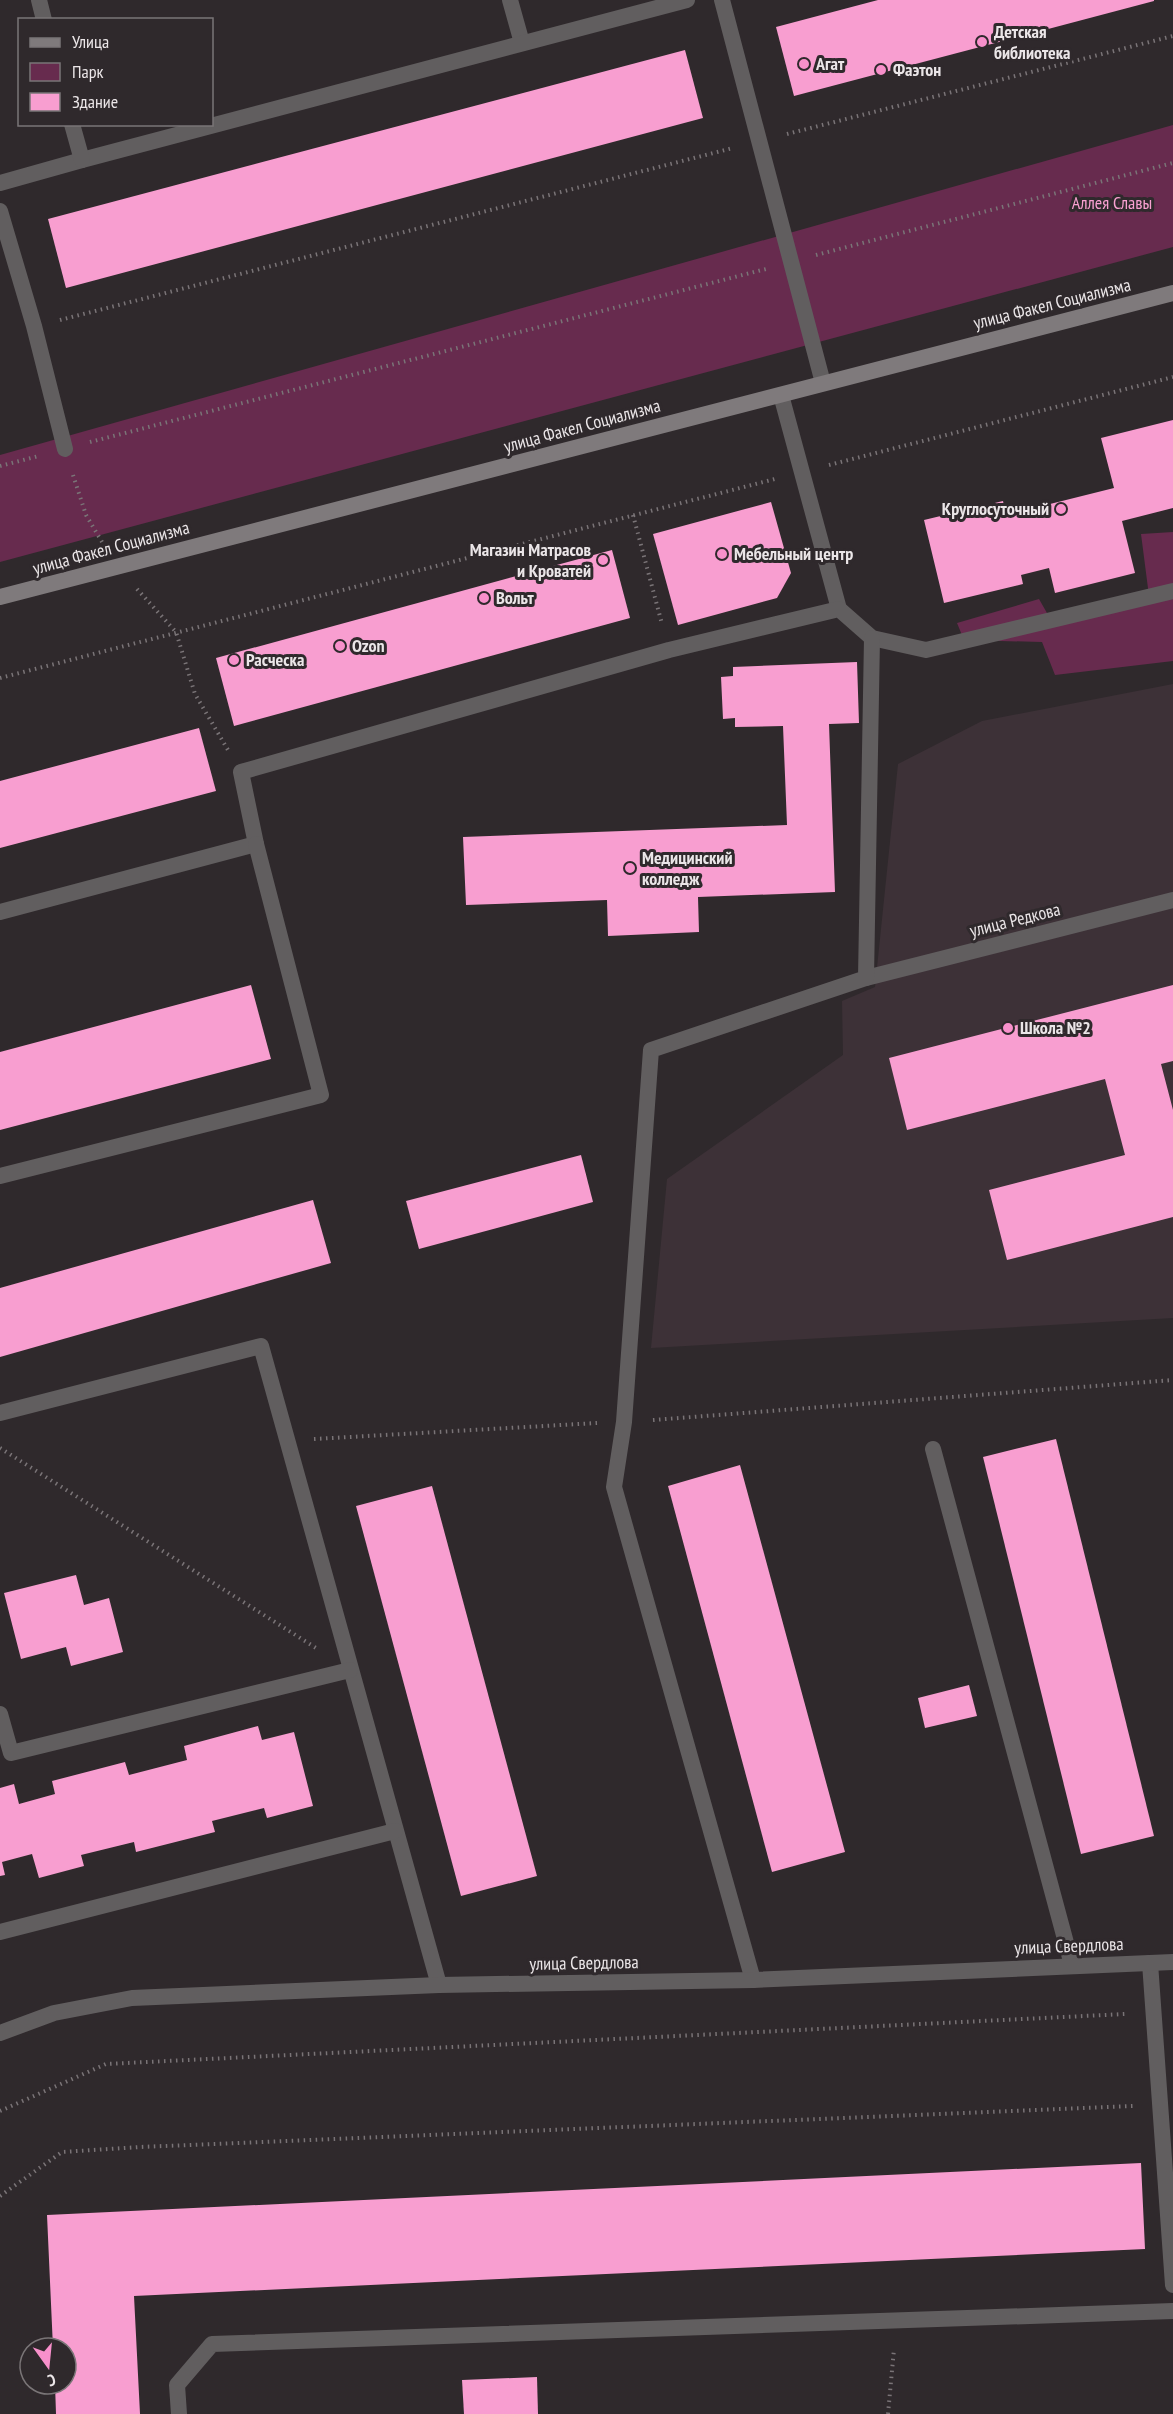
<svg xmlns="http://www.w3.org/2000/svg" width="1173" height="2414" viewBox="0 0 1173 2414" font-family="'PT Sans Narrow',sans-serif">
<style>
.built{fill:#3d3137}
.green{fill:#672b4e}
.building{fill:#f89ed0}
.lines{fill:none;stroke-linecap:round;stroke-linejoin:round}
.path{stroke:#7a7477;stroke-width:4;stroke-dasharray:1.5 4.5;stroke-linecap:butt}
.service{stroke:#615e5f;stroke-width:16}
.minor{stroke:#615e5f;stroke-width:16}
.tertiary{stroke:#615e5f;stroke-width:16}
.secondary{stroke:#7f7a7c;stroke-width:16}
.poi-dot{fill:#f890cb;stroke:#2f292c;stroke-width:2}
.labels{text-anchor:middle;stroke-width:6;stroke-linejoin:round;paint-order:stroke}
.poi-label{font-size:18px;font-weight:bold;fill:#ebe6e8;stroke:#2f292c;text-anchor:start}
.park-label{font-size:18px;fill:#f9a0d1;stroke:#2f292c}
.street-label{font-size:18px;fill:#ebe6e8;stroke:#2f292c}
</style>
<rect width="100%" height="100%" fill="#2f292c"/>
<path class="built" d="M 1173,684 L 1173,1318 L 651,1348 L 667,1179 L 843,1055 L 842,1001 L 875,987 L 898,764 L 982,721 Z"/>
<g class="green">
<path d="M 1173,125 L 1173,247 L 0,562 L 0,455 Z"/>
<path d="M 1173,532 L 1173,661 L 1055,675 L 1042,642 L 964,640 L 957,623 L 1039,599 L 1051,620 L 1149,596 L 1141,534 Z"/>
</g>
<g class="building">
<path d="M 878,0 L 1154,0 L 1154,1 L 794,96 L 776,27 Z"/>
<path d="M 685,50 L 703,118 L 66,288 L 48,219 Z"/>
<path d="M 1173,420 L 1173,508 L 1122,521 L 1135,573 L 1055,593 L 1049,568 L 1021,575 L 1023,584 L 944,603 L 924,520 L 1003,501 L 1006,515 L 1114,488 L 1101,438 Z"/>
<path d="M 771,502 L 791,573 L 777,598 L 678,625 L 653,534 Z"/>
<path d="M 612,550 L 630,618 L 234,726 L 216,658 Z"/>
<path d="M 857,662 L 859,723 L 829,724 L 835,892 L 698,897 L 699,932 L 608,936 L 607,900 L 466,905 L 463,837 L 787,825 L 783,726 L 735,727 L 735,718 L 723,719 L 721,677 L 733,676 L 733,667 Z"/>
<path d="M 199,728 L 216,791 L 0,848 L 0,781 Z"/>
<path d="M 251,985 L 271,1059 L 0,1130 L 0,1052 Z"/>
<path d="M 1173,985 L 1173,1061 L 1161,1064 L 1173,1110 L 1173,1217 L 1007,1260 L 989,1190 L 1125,1155 L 1105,1079 L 907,1130 L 889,1058 Z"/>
<path d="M 581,1155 L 593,1202 L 419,1249 L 406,1201 Z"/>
<path d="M 313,1200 L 331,1263 L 0,1357 L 0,1288 Z"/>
<path d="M 1056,1439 L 1154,1836 L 1081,1854 L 983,1457 Z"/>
<path d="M 740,1465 L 845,1852 L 772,1872 L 668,1486 Z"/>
<path d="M 432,1486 L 537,1876 L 461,1896 L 356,1506 Z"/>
<path d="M 76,1575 L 84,1605 L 109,1598 L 123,1652 L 71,1666 L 66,1647 L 21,1659 L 4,1593 Z"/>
<path d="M 969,1685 L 977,1716 L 925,1728 L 918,1698 Z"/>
<path d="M 258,1726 L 262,1740 L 294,1732 L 313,1806 L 267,1818 L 264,1808 L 212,1821 L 215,1832 L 136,1852 L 134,1842 L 81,1855 L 84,1866 L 39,1878 L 32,1854 L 2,1862 L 5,1875 L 0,1876 L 0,1788 L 14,1784 L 19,1804 L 55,1794 L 52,1781 L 125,1762 L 129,1775 L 187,1760 L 184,1746 Z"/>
<path d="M 1141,2163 L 1145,2249 L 134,2296 L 140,2414 L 56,2414 L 55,2384 L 66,2384 L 66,2348 L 53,2348 L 47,2215 Z"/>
<path d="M 537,2377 L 538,2414 L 464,2414 L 462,2380 Z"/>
</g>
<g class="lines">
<g class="path">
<path d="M 787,134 L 1173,36"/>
<path d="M 816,255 L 1173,163"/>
<path d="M 60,320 L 733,148"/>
<path d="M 90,442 L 766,269"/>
<path d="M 829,465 L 1173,377"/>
<path d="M 0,466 L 39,456"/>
<path d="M 73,475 L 86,515 L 102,542"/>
<path d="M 633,515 L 662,624"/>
<path d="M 137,589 L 176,632 L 195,694 L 228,750"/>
<path d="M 0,678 L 775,479"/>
<path d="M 653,1420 L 1173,1380"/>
<path d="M 314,1439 L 597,1423"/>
<path d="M 0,1448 L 316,1648"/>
<path d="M 0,2111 L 106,2064 L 1125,2014"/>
<path d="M 0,2196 L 62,2152 L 140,2147 L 1133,2106"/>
<path d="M 888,2414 L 894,2349"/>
</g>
<g class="service">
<path d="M 510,0 L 522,43"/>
<path d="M 722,0 L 823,383"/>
<path d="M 0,183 L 82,160 L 687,0"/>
<path d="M 0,211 L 34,326 L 65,449"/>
<path d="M 781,395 L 839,609"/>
<path d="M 0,912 L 256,844 L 241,772 L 669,650 L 839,609 L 872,638 L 926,650 L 1173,591"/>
<path d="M 866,978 L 1173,900"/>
<path d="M 0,1176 L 321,1095 L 256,844"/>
<path d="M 0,1413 L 261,1346 L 439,1985"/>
<path d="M 933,1449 L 1072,1965"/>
<path d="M 0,1714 L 11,1753 L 350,1670"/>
<path d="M 0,1932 L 395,1831"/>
<path d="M 1150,1963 L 1173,2285"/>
<path d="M 753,1980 L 614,1487 L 624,1422 L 651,1050 L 866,978 L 872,638"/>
<path d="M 179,2414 L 177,2385 L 212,2344 L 1173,2311"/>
</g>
<g class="minor">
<path d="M 39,0 L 44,20"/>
<path d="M 72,124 L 82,160"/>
</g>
<path class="tertiary" d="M 0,2033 L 54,2013 L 132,1998 L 439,1985 L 753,1980 L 1173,1962"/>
<path class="secondary" d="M 0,597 L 1173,293"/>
</g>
<g class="poi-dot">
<circle cx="982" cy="42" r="6"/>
<circle cx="804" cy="64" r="6"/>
<circle cx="881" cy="70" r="6"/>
<circle cx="1061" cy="509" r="6"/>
<circle cx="722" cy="554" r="6"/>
<circle cx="603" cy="560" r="6"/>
<circle cx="484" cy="598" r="6"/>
<circle cx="340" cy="646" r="6"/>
<circle cx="234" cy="660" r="6"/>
<circle cx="630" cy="868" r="6"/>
<circle cx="1008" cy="1028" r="6"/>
</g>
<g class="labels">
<g class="poi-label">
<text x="994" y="38">Детская<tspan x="994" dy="21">библиотека</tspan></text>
<text x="816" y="70">Агат</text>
<text x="893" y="76">Фаэтон</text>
<text x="1049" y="515" text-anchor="end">Круглосуточный</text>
<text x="591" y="556" text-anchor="end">Магазин Матрасов<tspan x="591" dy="21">и Кроватей</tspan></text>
<text x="734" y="560">Мебельный центр</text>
<text x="496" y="604">Вольт</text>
<text x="352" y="652">Ozon</text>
<text x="246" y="666">Расческа</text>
<text x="642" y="864">Медицинский<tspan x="642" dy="21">колледж</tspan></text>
<text x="1020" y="1034">Школа №2</text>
</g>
<g class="park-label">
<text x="1112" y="209">Аллея Славы</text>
</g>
<g class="street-label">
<text transform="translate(1052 304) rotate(-14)" y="6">улица Факел Социализма</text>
<text transform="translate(582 426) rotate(-15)" y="6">улица Факел Социализма</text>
<text transform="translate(111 548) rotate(-15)" y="6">улица Факел Социализма</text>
<text transform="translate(1015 920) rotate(-14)" y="6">улица Редкова</text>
<text transform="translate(1069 1946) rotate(-2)" y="6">улица Свердлова</text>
<text transform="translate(584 1963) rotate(-1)" y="6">улица Свердлова</text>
</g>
</g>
<rect x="18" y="18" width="195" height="108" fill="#2f292c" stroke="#7a7577" stroke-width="1.5"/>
<rect x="30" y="38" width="30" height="9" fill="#7f7a7c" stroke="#7a7577" stroke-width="1.5"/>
<text x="72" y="48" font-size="18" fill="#ebe6e8">Улица</text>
<rect x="30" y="63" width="30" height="18" fill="#672b4e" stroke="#7a7577" stroke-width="1.5"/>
<text x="72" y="78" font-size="18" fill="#ebe6e8">Парк</text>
<rect x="30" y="93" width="30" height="18" fill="#f89ed0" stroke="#7a7577" stroke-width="1.5"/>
<text x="72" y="108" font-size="18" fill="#ebe6e8">Здание</text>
<g transform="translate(48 2366) rotate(165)"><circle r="28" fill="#2f292c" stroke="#7a7577" stroke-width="1.5"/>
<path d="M0-4.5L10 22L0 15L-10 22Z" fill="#f890cb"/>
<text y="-9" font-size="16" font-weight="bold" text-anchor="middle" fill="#ebe6e8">С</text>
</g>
</svg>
